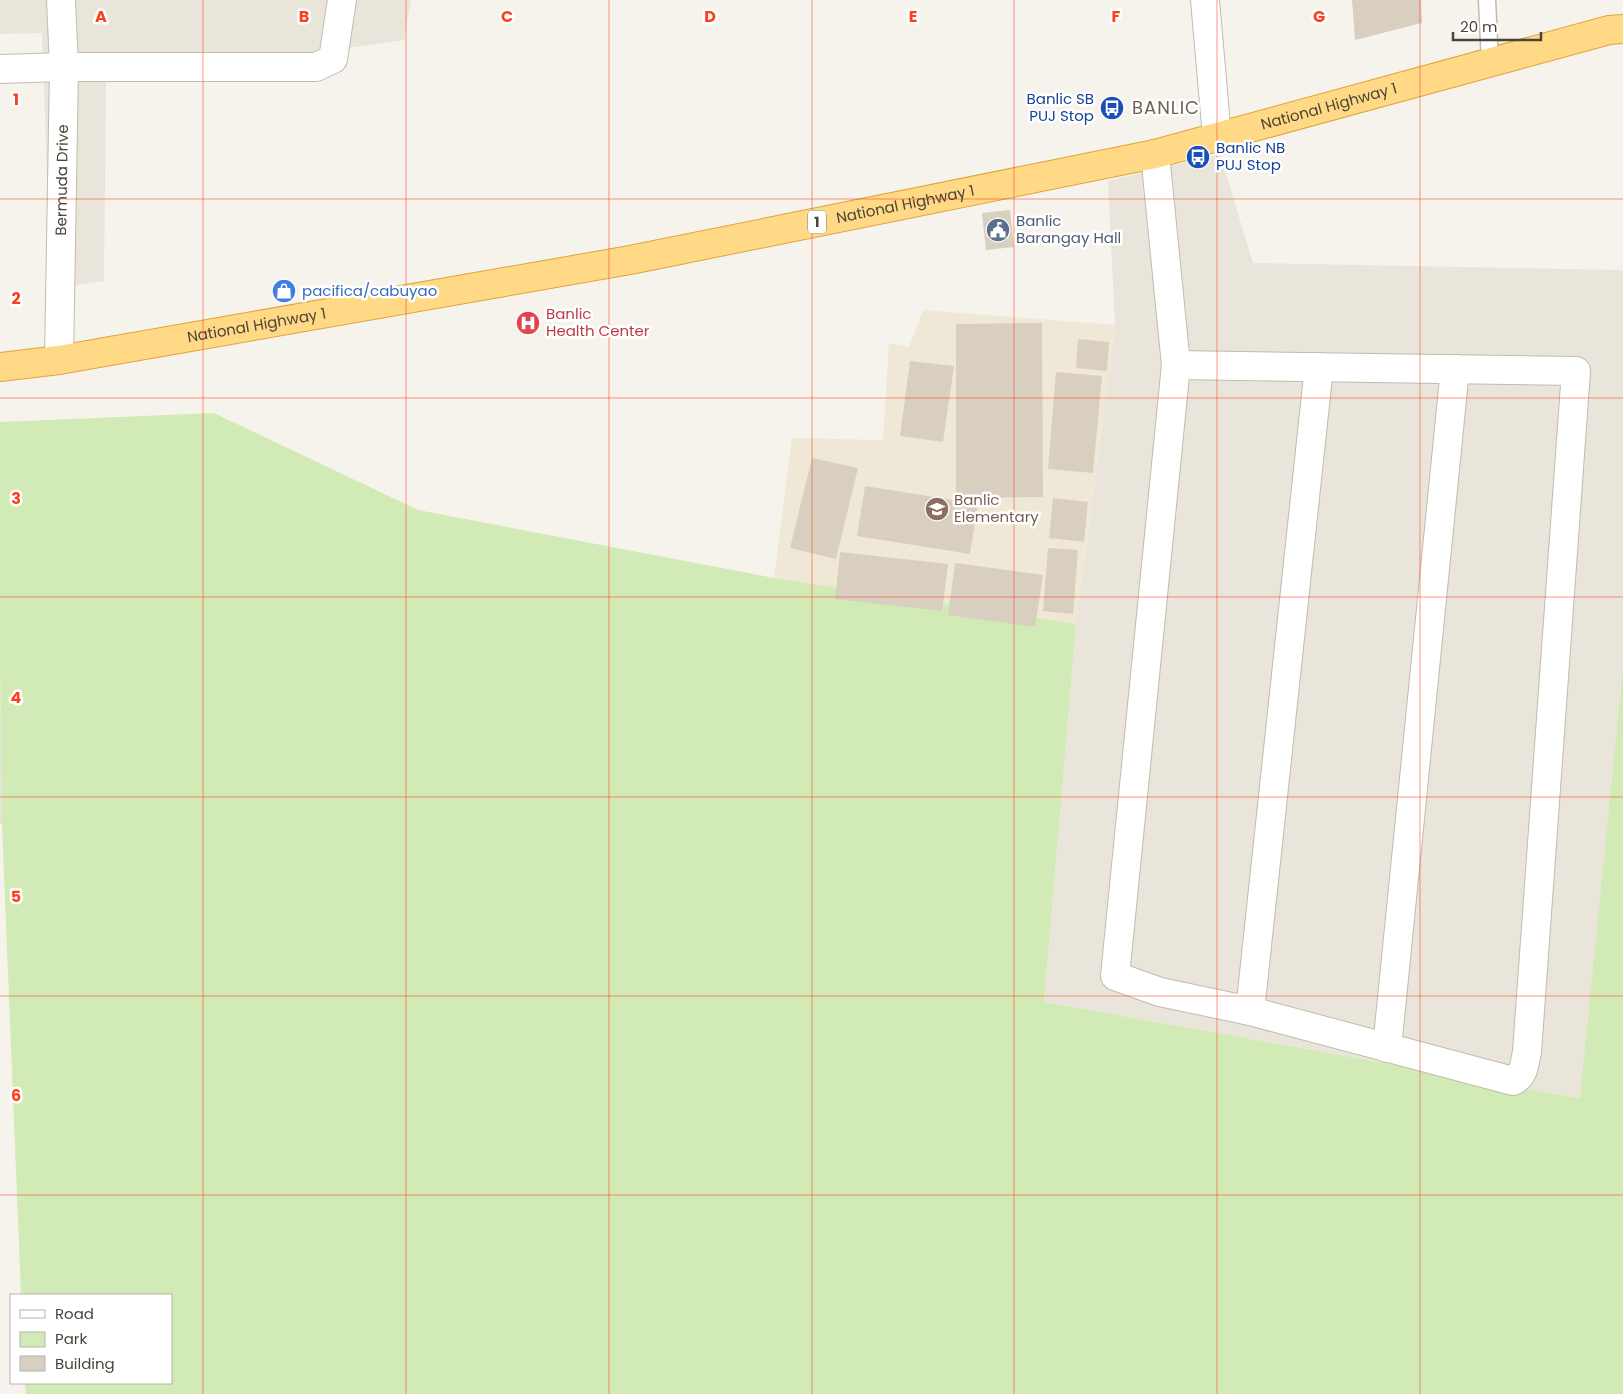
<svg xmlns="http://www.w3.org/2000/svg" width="1623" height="1394" viewBox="0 0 1623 1394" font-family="Poppins,sans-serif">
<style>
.residential{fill:#eae5da}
.industrial{fill:#e6e2dd}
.education{fill:#efe8d6}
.green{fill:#d2eab5}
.building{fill:#d8cfc1}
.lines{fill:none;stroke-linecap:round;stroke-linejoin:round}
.service-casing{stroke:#c2bbae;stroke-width:19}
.minor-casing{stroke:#c2bbae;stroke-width:30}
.trunk-casing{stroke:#e0a43c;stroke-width:30}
.service{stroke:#fff;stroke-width:16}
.minor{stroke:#fff;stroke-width:28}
.trunk{stroke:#ffd985;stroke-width:28}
.grid{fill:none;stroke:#fc3f1d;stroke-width:1;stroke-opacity:0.55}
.labels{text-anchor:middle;stroke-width:5;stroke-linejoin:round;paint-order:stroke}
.shield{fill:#fff;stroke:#817c74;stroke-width:1}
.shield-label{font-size:14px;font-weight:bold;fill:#4b4439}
.transit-label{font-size:15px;fill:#164399;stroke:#fff;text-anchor:end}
.street-label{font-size:15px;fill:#4b4439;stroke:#fff}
.service-label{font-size:15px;fill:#4e5e75;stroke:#fff;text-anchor:start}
.shop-label{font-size:15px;fill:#366cbe;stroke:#fff;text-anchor:start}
.health-label{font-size:15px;fill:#be3a42;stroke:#fff;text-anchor:start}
.education-label{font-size:15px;fill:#785e54;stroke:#fff;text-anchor:start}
.quarter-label{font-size:18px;letter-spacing:1px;fill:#6e6250;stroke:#fff}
.grid-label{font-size:16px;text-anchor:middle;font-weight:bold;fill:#fc3f1d;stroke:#fff;stroke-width:5;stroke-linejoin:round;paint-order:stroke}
</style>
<rect width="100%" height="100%" fill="#f6f3ec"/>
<g class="residential">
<path d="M 0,0 L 411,0 L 404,40 L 106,82 L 104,281 L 51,289 L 42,33 L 0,34 Z"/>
<path d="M 1220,154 L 1253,263 L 1623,270 L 1623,667 L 1581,1098 L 1044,1002 L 1076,624 L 1115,325 L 1108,181 Z"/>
</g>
<path class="industrial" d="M 0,656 L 2,824 L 0,824 Z"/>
<path class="education" d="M 923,310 L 1115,325 L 1076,624 L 774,578 L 792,438 L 883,440 L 889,343 L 909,347 Z"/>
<path class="green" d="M 214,413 L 418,510 L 774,578 L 1076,624 L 1044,1002 L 1580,1098 L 1623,667 L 1623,1394 L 26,1394 L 25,1383 L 171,1383 L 171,1295 L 21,1295 L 2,824 L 0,656 L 0,422 Z"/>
<g class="building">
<path d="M 1352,0 L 1421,0 L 1422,23 L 1355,40 Z"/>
<path d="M 1010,210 L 1014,247 L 986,250 L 982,213 Z"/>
<path d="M 1042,323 L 1043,497 L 956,498 L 956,324 Z"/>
<path d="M 1078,339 L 1109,342 L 1107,371 L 1076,368 Z"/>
<path d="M 910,361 L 954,366 L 943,442 L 900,436 Z"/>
<path d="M 1056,372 L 1102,376 L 1093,473 L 1048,469 Z"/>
<path d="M 812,458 L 858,468 L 836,559 L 790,548 Z"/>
<path d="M 865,486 L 978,504 L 970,554 L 857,536 Z"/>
<path d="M 1053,498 L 1088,502 L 1084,542 L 1049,538 Z"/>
<path d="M 1048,548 L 1078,550 L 1073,614 L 1043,611 Z"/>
<path d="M 840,552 L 948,564 L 942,611 L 835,599 Z"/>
<path d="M 955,563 L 1043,575 L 1035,627 L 948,615 Z"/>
</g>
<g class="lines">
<g class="service-casing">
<path id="service" d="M 1487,0 L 1490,63"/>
</g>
<g class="minor-casing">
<g id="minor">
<path d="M 1205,0 L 1217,137"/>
<path d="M 0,69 L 64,67 L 316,67 L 333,59 L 342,0"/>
<path d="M 1155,154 L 1176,365 L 1115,976 L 1160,992 L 1250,1011 L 1513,1081 C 1525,1075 1524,1064 1527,1052 L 1576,371 L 1176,365"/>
<path id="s1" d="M 59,360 L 64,67 L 61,0"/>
<path d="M 1250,1011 L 1319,367"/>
<path d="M 1387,1048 L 1455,369"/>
</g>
</g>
<g class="trunk-casing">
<g id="trunk">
<path id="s2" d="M 0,367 L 59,360 L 630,260 L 1155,154 L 1609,30 L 1623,29"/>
</g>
</g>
<use href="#service" class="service"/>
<use href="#minor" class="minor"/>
<use href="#trunk" class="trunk"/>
</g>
<path class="grid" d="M 203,0 L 203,1394M 406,0 L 406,1394M 609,0 L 609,1394M 812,0 L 812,1394M 1014,0 L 1014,1394M 1217,0 L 1217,1394M 1420,0 L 1420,1394M 0,199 L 1623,199M 0,398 L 1623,398M 0,597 L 1623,597M 0,797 L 1623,797M 0,996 L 1623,996M 0,1195 L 1623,1195"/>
<defs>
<g id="bus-disc" transform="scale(1.25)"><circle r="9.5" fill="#1a4fb4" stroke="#fff"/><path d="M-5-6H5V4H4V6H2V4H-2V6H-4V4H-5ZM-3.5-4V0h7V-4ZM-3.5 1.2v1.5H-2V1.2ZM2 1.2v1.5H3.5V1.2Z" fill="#fff"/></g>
<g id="civic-disc" transform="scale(1.25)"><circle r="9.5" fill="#5c6f8a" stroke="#fff"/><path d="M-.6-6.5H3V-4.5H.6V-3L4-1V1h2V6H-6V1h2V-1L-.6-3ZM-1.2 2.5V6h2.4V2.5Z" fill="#fff"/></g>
<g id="shop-disc" transform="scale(1.25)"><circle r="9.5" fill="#3f7fe0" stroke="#fff"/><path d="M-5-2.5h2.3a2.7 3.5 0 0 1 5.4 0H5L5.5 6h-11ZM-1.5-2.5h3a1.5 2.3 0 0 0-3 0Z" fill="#fff"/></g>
<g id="hospital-disc" transform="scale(1.25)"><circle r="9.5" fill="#e0444e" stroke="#fff"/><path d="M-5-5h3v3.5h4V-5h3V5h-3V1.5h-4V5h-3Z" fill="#fff"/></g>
<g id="school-disc" transform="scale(1.25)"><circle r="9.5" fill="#8d6e63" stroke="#fff"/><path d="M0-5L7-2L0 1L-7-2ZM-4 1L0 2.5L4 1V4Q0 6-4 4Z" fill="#fff"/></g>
</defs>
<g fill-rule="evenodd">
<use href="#bus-disc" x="1112" y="108"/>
<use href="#bus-disc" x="1198" y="157"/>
<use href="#civic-disc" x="998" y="230"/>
<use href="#shop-disc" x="284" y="291"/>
<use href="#hospital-disc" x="528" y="323"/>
<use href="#school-disc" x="937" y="509"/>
</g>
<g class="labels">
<rect class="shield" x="808" y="210.5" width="18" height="23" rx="4"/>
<g class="shield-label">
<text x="817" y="227">1</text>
</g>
<g class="transit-label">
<text x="1094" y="104">Banlic SB<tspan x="1094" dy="17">PUJ Stop</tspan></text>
<text x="1216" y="153" text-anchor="start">Banlic NB<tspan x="1216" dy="17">PUJ Stop</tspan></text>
</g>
<g class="street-label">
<text dy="5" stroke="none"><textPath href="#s2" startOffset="1355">National Highway 1</textPath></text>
<text dy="5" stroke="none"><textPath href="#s1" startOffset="180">Bermuda Drive</textPath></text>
<text dy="5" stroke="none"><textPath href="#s2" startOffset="920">National Highway 1</textPath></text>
<text dy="5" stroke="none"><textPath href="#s2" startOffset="260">National Highway 1</textPath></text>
</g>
<g class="service-label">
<text x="1016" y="226">Banlic<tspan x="1016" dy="17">Barangay Hall</tspan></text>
</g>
<g class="shop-label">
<text x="302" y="296">pacifica/cabuyao</text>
</g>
<g class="health-label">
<text x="546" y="319">Banlic<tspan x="546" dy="17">Health Center</tspan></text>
</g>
<g class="education-label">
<text x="954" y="505">Banlic<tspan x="954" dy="17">Elementary</tspan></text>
</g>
<g class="quarter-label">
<text x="1166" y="114">BANLIC</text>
</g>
</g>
<g class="grid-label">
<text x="101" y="22">A</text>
<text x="304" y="22">B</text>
<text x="507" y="22">C</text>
<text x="710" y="22">D</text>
<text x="913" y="22">E</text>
<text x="1116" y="22">F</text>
<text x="1319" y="22">G</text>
<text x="16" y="105">1</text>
<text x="16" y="304">2</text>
<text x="16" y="504">3</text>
<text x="16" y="703">4</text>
<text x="16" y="902">5</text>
<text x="16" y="1101">6</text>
</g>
<rect x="10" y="1294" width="162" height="90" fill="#ffffff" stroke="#b7b4b0"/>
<rect x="20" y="1310" width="25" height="8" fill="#ffffff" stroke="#b7b4b0"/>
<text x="55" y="1319" font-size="15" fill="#4b4439">Road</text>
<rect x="20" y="1332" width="25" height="15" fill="#d2eab5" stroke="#b7b4b0"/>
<text x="55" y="1344" font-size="15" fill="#4b4439">Park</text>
<rect x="20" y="1356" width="25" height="15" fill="#d8cfc1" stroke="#b7b4b0"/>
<text x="55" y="1369" font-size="15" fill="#4b4439">Building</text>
<path d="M1453 32v8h88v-8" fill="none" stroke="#4b4439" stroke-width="2.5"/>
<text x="1460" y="32" font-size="15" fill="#4b4439" stroke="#ffffff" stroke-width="4" paint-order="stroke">20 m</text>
</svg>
